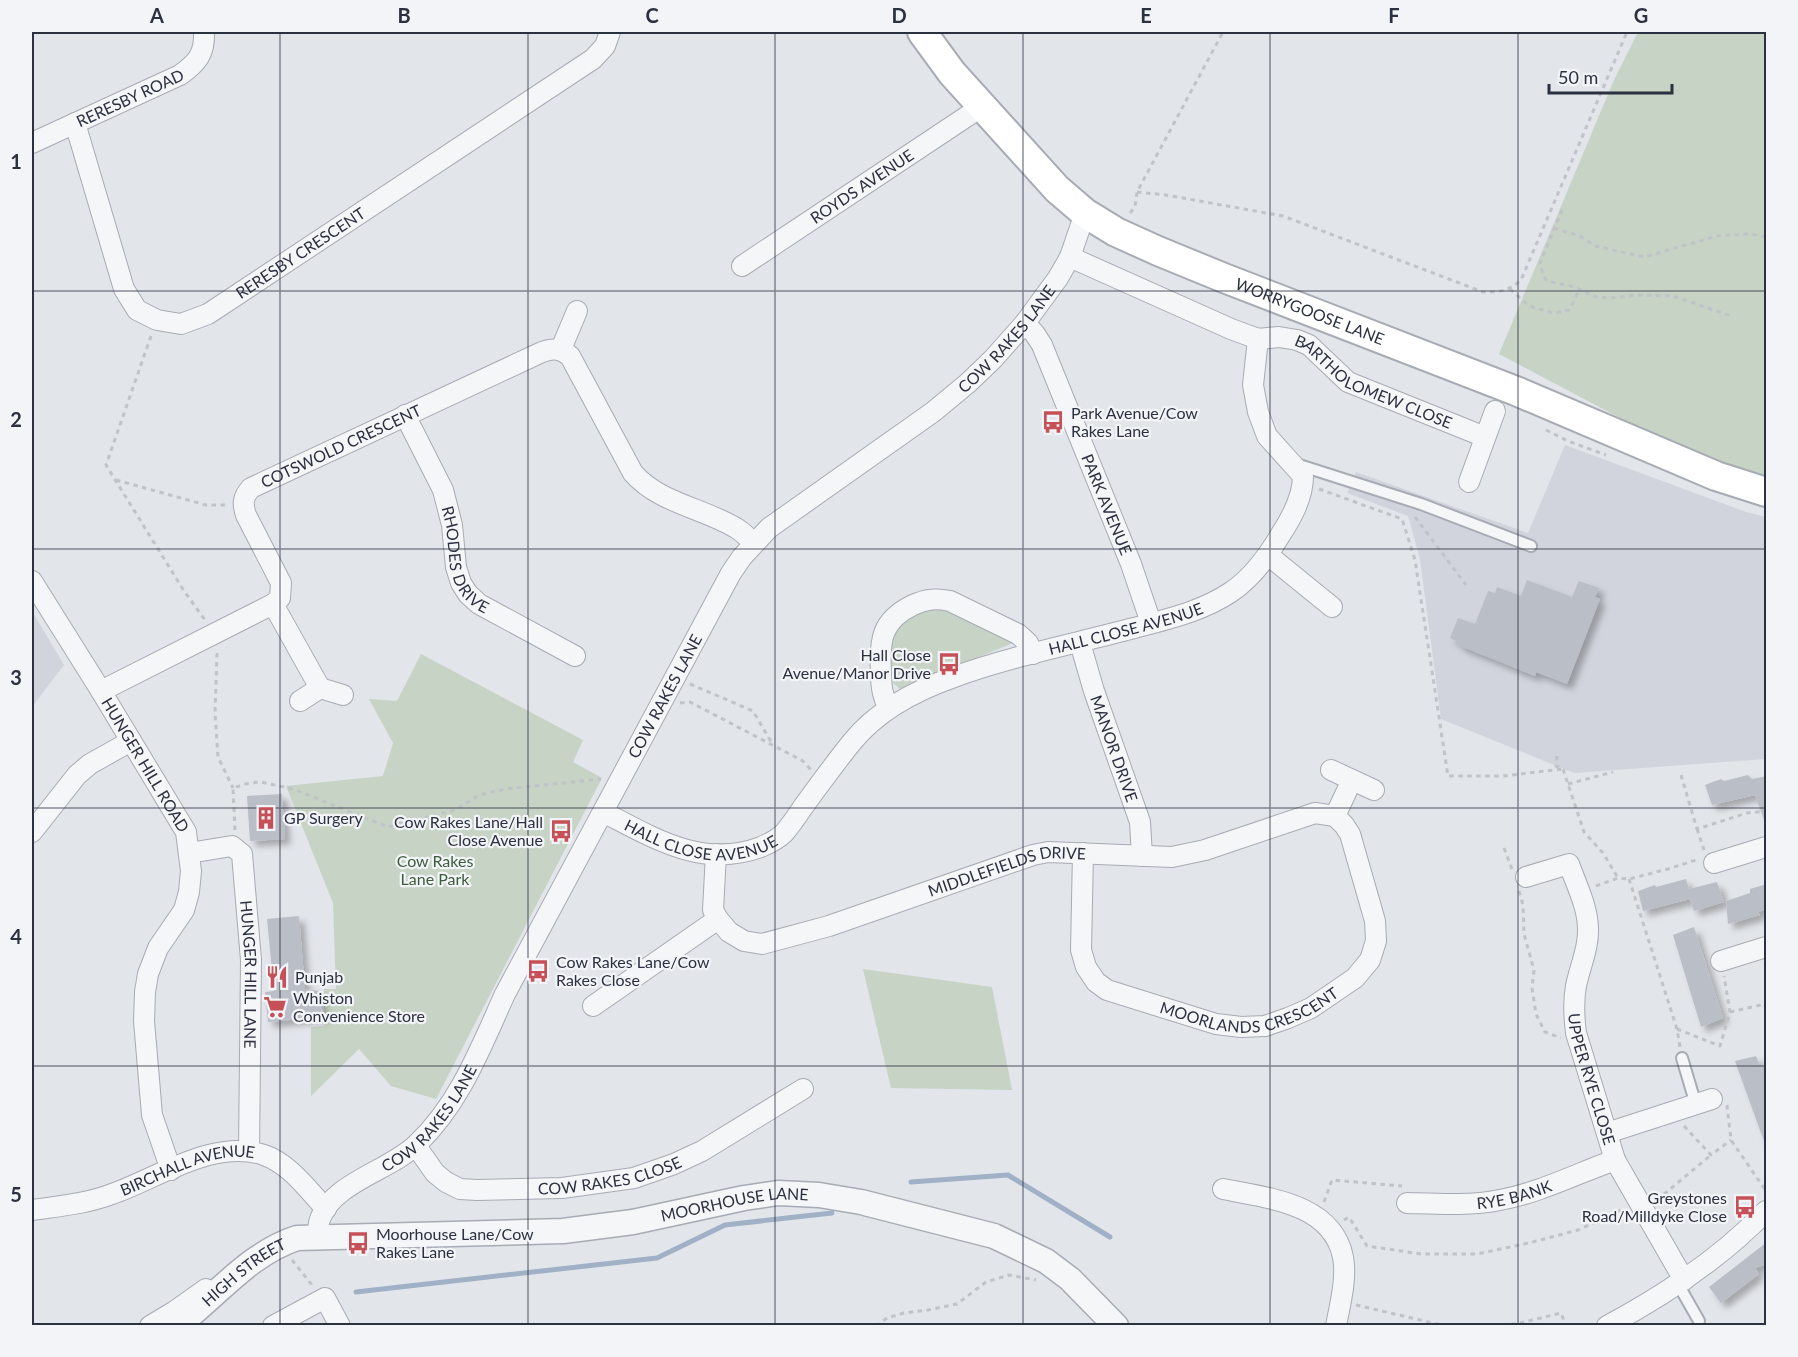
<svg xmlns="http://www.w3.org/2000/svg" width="1798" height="1357" viewBox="0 0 1798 1357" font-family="Lato,sans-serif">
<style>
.built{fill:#d1d4dc}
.green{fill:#c7d3c4}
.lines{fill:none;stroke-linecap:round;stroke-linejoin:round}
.stream{stroke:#a0b0c7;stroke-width:5}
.building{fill:#babec6;filter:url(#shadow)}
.service-casing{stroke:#a7abb4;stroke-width:14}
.minor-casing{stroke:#a7abb4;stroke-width:22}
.tertiary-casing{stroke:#a7abb4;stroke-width:27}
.secondary-casing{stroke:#a7abb4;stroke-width:32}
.path{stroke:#c0c3c8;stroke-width:3;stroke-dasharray:4.5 4.5;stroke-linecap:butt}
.service{stroke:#f5f6f8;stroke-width:10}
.minor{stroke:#f5f6f8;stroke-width:20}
.tertiary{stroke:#f5f6f8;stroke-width:24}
.secondary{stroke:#fff;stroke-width:28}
.grid{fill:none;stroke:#2b3141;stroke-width:1.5;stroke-opacity:0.55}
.labels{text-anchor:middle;stroke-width:4.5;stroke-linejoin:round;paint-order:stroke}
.street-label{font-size:16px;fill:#2b3141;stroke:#f2f4f7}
.poi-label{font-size:16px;fill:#2b3141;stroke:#f2f4f7;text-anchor:start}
.park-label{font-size:16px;fill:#3d5c3a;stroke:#f2f4f7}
.neatline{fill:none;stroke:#2b3141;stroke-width:2}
.grid-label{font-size:20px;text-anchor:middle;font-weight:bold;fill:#2b3141}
</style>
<defs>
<filter id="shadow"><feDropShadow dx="5.5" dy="5.5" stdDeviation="3" flood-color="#0004"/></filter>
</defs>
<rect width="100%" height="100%" fill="#e2e5ea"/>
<g class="built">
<path d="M 1565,445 L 1746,512 L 1766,517 L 1766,759 L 1574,773 L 1441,719 L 1420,559 L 1408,516 L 1347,493 L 1356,472 L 1528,533 Z"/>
<path d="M 32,611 L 64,665 L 32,707 Z"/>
</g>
<g class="green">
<path d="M 1638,32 L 1766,32 L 1766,482 L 1713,467 L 1499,354 L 1614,80 Z"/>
<path d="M 946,607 L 1018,641 L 900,689 L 892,682 C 887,658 885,628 909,614 C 916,609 936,608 946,607 Z"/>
<path d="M 421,654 L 583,740 L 573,762 L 602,778 L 436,1099 L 391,1086 L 359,1049 L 311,1096 L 311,1027 L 324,1026 L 324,989 L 336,989 L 333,903 L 286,786 L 383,776 L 393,743 L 369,699 L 397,701 Z"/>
<path d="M 863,969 L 992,987 L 1012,1090 L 891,1088 Z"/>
</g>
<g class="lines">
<g class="stream">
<path d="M 911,1182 L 1008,1175 L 1110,1237"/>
<path d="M 356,1292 L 657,1258 L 725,1225 L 832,1213"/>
</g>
</g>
<g class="building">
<path d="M 1527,580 L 1572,597 L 1579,581 L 1599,588 L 1595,597 L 1600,599 L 1567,684 L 1536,672 L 1535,676 L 1503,663 L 1458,645 L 1459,642 L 1450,638 L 1458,618 L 1475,624 L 1488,591 L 1495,593 L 1497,587 L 1521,596 Z"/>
<path d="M 1748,775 L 1752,779 L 1767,776 L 1767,822 L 1765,822 L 1755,795 L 1712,805 L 1705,785 L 1721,779 L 1724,781 Z"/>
<path d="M 282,794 L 285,839 L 250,841 L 247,796 Z"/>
<path d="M 1686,879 L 1689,889 L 1717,882 L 1724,902 L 1694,911 L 1690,899 L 1643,911 L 1638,891 L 1655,885 L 1656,887 Z"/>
<path d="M 1767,884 L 1767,909 L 1758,912 L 1760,915 L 1728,924 L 1726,901 L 1750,893 L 1750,889 Z"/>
<path d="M 299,916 L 305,989 L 320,991 L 323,1017 L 268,1022 L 265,992 L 274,991 L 267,919 Z"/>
<path d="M 1694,927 L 1723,1018 L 1701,1027 L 1673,935 Z"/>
<path d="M 1756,1056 L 1767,1083 L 1767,1144 L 1765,1144 L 1735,1061 Z"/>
<path d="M 1767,1242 L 1767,1264 L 1755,1268 L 1759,1274 L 1721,1303 L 1709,1287 Z"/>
</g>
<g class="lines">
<g class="service-casing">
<g id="service">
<path d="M 1296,464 L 1421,504 L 1531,546"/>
<path d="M 1682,1058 L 1696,1105"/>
<path d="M 1678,1284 L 1699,1321"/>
</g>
</g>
<g class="minor-casing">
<g id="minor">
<path id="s1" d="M 75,123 L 124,289 L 137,310 L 157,320 L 181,324 L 208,314 L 593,59 L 605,46 L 610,32"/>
<path id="s2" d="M 32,143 L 180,75 C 197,63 205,54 204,32"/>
<path id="s3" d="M 1070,257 L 1231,329 L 1258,339 L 1279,337 L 1297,340 L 1309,345 L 1348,382 L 1485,437"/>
<path id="s4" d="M 742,266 L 981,107"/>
<path id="s5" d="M 1025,323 L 1035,334 L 1042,345 L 1131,564 L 1151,623"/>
<path d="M 561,349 L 577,311"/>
<path id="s6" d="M 405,415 L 443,490 L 452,525 L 456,567 L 461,583 L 468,594 L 479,604 L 575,656"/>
<path d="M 1469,482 L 1495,411"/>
<path d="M 1268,555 L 1332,607"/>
<path id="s7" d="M 32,581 L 101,691 L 186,832 L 191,871 L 189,892 L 184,910 L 158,948 L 148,974 L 145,992 L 144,1021 L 152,1115 L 171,1170"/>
<path d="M 273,604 L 320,688"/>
<path id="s8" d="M 1080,643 L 1094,691 L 1140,822 L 1142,856"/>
<path id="s9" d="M 101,691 L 273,604 L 280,598 L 281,583 L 246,515 C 242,503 243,497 251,488 L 542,352 C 553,348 559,348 570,356 L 633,473 C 659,503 703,508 736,528 C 743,532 748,538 754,543"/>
<path d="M 300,701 L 320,688 L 343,695"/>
<path d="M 889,708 C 882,696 881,685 881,672 C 879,639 882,620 913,605 C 926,599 936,598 950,601 L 1018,634 L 1028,643 L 1033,654"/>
<path d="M 1331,770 L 1374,790"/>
<path id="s10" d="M 603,812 C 654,838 702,869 761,847 C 768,844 779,838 784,833 C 791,825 797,816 803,807 C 819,785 835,763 852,742 C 877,711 917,690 954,677 C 1012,656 1074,644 1134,628 C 1167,619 1201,612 1231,592 C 1252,578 1268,556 1281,534 C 1292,517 1303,497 1303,476 L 1267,436 L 1258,412 L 1253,385 L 1258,339"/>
<path d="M 32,832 L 77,775 L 90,764 L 131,741"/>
<path id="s11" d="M 189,853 L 232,846 L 242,854 L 251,960 L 249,1151"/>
<path id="s12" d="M 1083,853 L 1081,950 L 1086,967 L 1096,982 L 1107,990 L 1216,1024 L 1241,1027 L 1265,1026 L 1288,1018 L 1311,1008 L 1355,978 L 1370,960 L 1376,941 L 1375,921 L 1350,834 L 1344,825 L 1335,816"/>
<path id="s13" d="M 716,854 L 713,910 L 718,919 L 729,932 L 744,941 L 762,944 L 829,926 L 1033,855 L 1048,852 L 1172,857 L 1205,850 L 1315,813 L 1335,816 L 1352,780"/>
<path d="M 1714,863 L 1766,847"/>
<path id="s14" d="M 1526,877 L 1569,864 C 1576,884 1587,905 1588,927 C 1589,948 1580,966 1576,986 C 1573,1002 1574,1017 1576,1033 L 1615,1160 L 1684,1280"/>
<path d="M 1721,961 L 1766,947"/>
<path d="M 593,1006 L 718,919"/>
<path d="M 1607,1133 L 1712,1099"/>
<path id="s15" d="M 416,1146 L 435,1173 L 446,1182 L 460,1189 L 477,1190 L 562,1188 L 634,1178 L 674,1164 L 702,1151 L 803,1089"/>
<path d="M 1223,1189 C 1267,1198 1332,1203 1343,1257 C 1347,1279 1340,1304 1336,1326"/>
<path id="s16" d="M 1407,1203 C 1438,1204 1470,1206 1500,1200 C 1539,1193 1578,1173 1615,1160"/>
<path id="s17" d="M 32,1210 C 59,1206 86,1204 112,1194 C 158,1178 214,1138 264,1155 C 290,1164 308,1190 326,1209"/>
<path id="s18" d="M 318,1237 C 318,1231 318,1224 320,1219 C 332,1183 391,1170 417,1144 C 460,1103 481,1047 505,994 L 731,573 L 742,557 L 769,528 L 933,412 L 968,383 L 993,359 L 1025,323 L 1058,278 L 1070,257 L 1085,213"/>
<path d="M 150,1326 L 175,1311 L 206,1289"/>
<path d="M 273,1326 L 325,1298 L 340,1326"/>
<path d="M 1607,1326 C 1665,1295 1721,1258 1766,1211"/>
</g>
</g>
<g class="tertiary-casing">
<g id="tertiary">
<path id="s19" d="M 177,1326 C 217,1296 248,1254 297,1238 L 563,1231 L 633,1222 L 744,1198 L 778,1193 L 819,1195 L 861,1202 L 994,1236 L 1046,1261 L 1070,1279 L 1116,1326"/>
</g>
</g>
<g class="secondary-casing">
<g id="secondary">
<path id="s20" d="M 922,32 L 952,73 L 1057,189 L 1085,213 L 1116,232 L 1158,251 L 1224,278 L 1516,391 L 1716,476 L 1766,492"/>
</g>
</g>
<g class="path">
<path d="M 1137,192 L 1166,195 L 1283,216 L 1483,292 C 1500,292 1507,292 1521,280 L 1627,32"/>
<path d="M 1562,210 L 1540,263 L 1543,275 L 1547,281 L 1575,287 L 1596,297 L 1610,298 L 1639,295 L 1673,296 L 1731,316"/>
<path d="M 1130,213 L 1135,207 L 1137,192 L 1223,32"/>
<path d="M 1554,228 L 1580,236 L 1595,246 L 1644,257 L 1717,236 L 1749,234 L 1766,237"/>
<path d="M 1510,289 L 1529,306 L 1553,313 L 1569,310 L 1580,289"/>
<path d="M 151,336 L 106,465 L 184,591 L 205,620"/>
<path d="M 1546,430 L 1568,441 L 1606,455"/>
<path d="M 116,480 L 206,505 L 228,505"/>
<path d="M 1319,489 L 1402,519 L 1415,560 L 1448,776 L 1503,776 L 1563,769"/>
<path d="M 1415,517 L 1466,585"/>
<path d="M 217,653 L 215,713 L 218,757 L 233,788"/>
<path d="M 690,684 L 753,711 L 773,745"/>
<path d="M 680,703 L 690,702 L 803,761 L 811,770"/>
<path d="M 1557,756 L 1556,766 L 1563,769 L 1584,832 L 1603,853 L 1618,878"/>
<path d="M 1681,775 L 1697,829 L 1747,813 L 1766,811"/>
<path d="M 1568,784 L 1613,772"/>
<path d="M 1697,829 L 1704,850"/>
<path d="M 235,830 L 233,788 L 249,783 L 261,782 L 293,789 L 388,827 L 455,810 L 479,795 L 506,789 L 601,779"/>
<path d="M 1504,848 L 1512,869"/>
<path d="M 1629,879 L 1677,1029 L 1680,1047"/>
<path d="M 1596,886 L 1618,878 L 1629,879 L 1668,869 L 1699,859"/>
<path d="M 1519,891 L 1523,905 L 1524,934 L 1534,970 L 1532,988 L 1536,1014 L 1545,1032 L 1561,1038"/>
<path d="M 1730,1012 L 1765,1004 L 1766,1011"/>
<path d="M 1677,1029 L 1720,1046 L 1730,1012 L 1724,976"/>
<path d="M 1727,1105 L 1731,1140 L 1766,1191"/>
<path d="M 1684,1126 L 1711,1155 L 1731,1140"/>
<path d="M 1657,1200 L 1711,1155"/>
<path d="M 1324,1202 L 1332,1180 L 1402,1186"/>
<path d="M 1344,1220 L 1349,1217 L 1367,1246 L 1421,1254 L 1477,1254 L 1529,1243 L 1578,1230 L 1623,1209"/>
<path d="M 292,1260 L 312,1285"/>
<path d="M 1356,1305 L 1446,1326"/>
<path d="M 876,1326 L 887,1318 L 904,1313 L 928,1310 L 957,1304 L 986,1282 L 1009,1275 L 1036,1280"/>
<path d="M 1502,1326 L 1520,1323 L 1561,1313 L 1566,1326"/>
</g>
<use href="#service" class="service"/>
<use href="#minor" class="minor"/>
<use href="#tertiary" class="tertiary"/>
<use href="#secondary" class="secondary"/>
</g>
<path class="grid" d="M 280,32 L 280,1326M 528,32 L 528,1326M 775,32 L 775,1326M 1023,32 L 1023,1326M 1270,32 L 1270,1326M 1518,32 L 1518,1326M 32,291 L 1766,291M 32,549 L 1766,549M 32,808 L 1766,808M 32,1066 L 1766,1066"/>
<defs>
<g id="bus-bare" transform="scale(1.8)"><path d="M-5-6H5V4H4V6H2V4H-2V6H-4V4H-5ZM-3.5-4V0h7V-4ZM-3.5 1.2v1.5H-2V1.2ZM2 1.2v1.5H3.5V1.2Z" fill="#c65058" stroke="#f2f4f7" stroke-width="2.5" paint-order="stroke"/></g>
<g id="building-bare" transform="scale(1.8)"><path d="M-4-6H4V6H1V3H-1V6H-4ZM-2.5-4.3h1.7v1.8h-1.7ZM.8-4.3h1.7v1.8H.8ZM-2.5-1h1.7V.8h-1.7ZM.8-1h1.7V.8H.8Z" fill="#c65058" stroke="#f2f4f7" stroke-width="2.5" paint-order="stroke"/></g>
<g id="restaurant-bare" transform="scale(1.8)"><path d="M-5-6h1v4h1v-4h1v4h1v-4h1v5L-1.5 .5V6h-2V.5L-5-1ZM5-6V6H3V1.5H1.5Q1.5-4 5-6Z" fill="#c65058" stroke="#f2f4f7" stroke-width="2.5" paint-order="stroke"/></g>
<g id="supermarket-bare" transform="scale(1.8)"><path d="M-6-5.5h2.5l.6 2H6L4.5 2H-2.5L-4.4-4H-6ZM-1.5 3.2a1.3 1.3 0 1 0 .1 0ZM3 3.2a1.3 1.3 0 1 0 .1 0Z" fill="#c65058" stroke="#f2f4f7" stroke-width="2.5" paint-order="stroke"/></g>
</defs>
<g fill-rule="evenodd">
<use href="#bus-bare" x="1053" y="422"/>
<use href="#bus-bare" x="949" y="664"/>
<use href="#building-bare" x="266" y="818"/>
<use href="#bus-bare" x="561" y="831"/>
<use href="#bus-bare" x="538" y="971"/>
<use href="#restaurant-bare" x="277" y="977"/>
<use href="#supermarket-bare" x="275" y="1007"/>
<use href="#bus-bare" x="1745" y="1207"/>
<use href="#bus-bare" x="358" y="1243"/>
</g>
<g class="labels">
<g class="street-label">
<text dy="6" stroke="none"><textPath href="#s2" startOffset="108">RERESBY ROAD</textPath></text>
<text dy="6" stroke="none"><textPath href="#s4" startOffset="144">ROYDS AVENUE</textPath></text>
<text dy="6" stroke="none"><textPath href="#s1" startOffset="384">RERESBY CRESCENT</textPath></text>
<text dy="6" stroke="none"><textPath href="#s20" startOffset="490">WORRYGOOSE LANE</textPath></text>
<text dy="6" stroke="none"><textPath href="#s18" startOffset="1160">COW RAKES LANE</textPath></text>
<text dy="6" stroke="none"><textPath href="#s3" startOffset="333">BARTHOLOMEW CLOSE</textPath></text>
<text dy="6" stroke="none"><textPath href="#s9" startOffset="422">COTSWOLD CRESCENT</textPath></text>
<text dy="6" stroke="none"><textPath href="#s5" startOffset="200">PARK AVENUE</textPath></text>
<text dy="6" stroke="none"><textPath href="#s6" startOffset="159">RHODES DRIVE</textPath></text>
<text dy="6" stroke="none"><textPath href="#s10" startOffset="609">HALL CLOSE AVENUE</textPath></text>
<text dy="6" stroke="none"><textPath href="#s18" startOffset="656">COW RAKES LANE</textPath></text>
<text dy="6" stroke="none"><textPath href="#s8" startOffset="111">MANOR DRIVE</textPath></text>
<text dy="6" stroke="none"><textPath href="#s7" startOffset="216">HUNGER HILL ROAD</textPath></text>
<text dy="6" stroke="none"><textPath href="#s10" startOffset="105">HALL CLOSE AVENUE</textPath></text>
<text dy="6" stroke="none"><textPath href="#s13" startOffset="376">MIDDLEFIELDS DRIVE</textPath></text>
<text dy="6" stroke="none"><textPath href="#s11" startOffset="177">HUNGER HILL LANE</textPath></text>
<text dy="6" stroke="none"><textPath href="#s12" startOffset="296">MOORLANDS CRESCENT</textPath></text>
<text dy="6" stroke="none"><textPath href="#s14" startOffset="267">UPPER RYE CLOSE</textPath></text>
<text dy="6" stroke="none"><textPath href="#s18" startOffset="170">COW RAKES LANE</textPath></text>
<text dy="6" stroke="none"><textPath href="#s15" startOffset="214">COW RAKES CLOSE</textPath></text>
<text dy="6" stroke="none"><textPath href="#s17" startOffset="162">BIRCHALL AVENUE</textPath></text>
<text dy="6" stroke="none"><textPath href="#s16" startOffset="108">RYE BANK</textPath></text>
<text dy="6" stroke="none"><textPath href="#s19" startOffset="590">MOORHOUSE LANE</textPath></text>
<text dy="6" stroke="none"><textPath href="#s19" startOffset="86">HIGH STREET</textPath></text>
</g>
<g class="poi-label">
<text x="1071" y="419">Park Avenue/Cow<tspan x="1071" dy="18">Rakes Lane</tspan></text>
<text x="931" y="661" text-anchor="end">Hall Close<tspan x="931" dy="18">Avenue/Manor Drive</tspan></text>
<text x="284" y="824">GP Surgery</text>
<text x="543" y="828" text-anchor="end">Cow Rakes Lane/Hall<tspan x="543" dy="18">Close Avenue</tspan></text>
<text x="556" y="968">Cow Rakes Lane/Cow<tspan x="556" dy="18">Rakes Close</tspan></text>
<text x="295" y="983">Punjab</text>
<text x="293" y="1004">Whiston<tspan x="293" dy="18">Convenience Store</tspan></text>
<text x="1727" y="1204" text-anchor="end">Greystones<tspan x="1727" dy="18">Road/Milldyke Close</tspan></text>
<text x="376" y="1240">Moorhouse Lane/Cow<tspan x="376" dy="18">Rakes Lane</tspan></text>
</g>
<g class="park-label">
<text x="435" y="867">Cow Rakes<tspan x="435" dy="18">Lane Park</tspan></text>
</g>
</g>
<rect width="1798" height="1357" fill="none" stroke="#f2f4f7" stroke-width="66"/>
<path d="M1549 84v9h123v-9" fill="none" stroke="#2b3141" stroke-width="3"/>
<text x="1558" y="84" font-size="18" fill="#2b3141" stroke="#f2f4f7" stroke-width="4.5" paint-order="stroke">50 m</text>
<rect x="33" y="33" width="1732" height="1291" class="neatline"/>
<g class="grid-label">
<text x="157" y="23">A</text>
<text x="404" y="23">B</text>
<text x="652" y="23">C</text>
<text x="899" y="23">D</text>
<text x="1146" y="23">E</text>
<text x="1394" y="23">F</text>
<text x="1641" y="23">G</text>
<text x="16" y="169">1</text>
<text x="16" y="427">2</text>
<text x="16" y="685">3</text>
<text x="16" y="944">4</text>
<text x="16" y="1202">5</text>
</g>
</svg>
